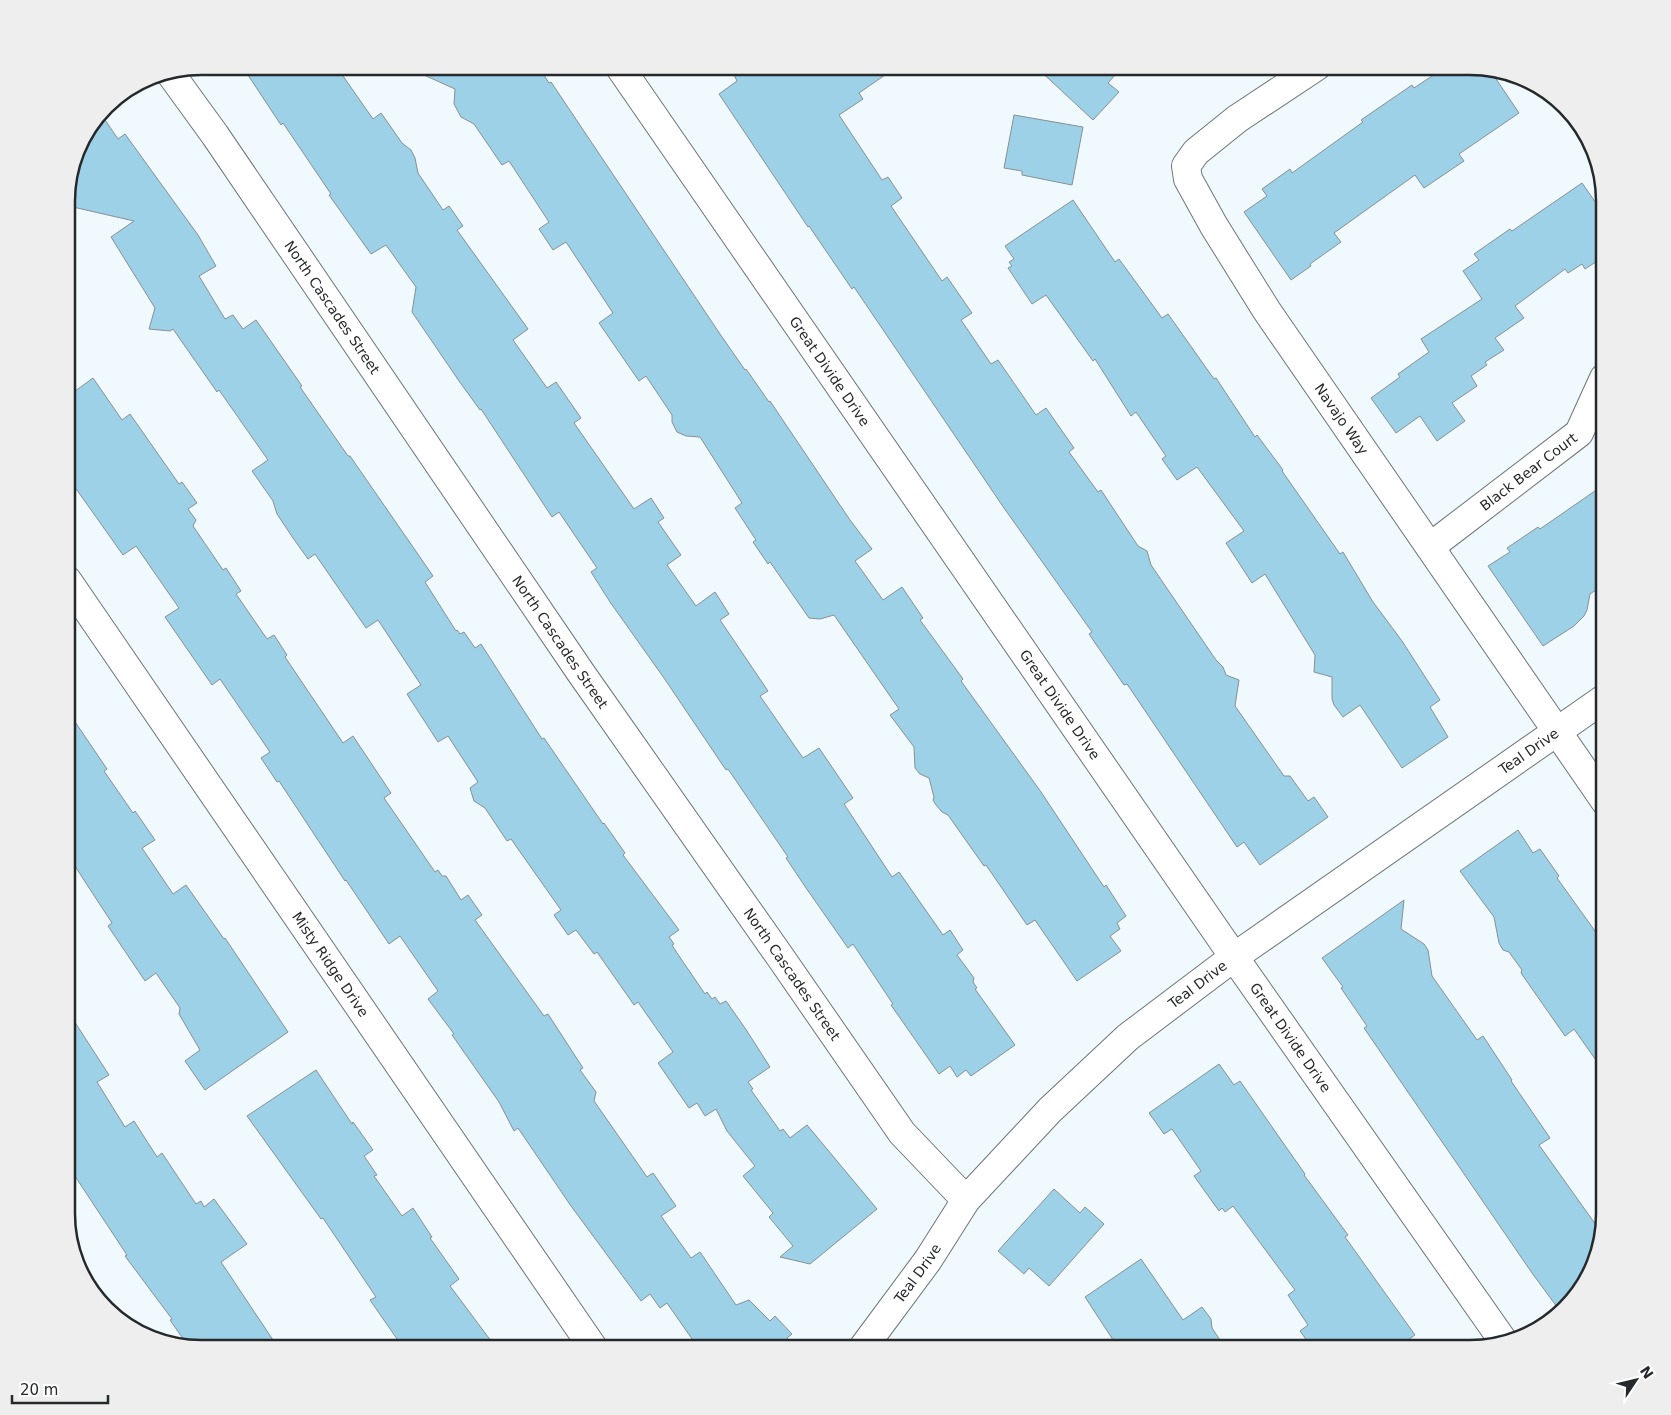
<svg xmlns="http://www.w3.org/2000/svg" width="1671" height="1415" viewBox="0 0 1671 1415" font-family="'DejaVu Sans',sans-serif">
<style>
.building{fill:#9dd1e8;stroke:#889094}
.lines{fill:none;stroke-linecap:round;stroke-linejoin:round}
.street-casing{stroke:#6d7578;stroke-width:30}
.street{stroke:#fff;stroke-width:28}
.labels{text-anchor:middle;stroke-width:4;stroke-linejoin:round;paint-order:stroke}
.street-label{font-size:14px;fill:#26292b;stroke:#fff}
.rim{fill:none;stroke:#26292b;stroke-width:2.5}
</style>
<rect width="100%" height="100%" fill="#f0f9fd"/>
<g class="building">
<path d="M 242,66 L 336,66 L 373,119 L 381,113 L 402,143 L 411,150 L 415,158 L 418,173 L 443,210 L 449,206 L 463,226 L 457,230 L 528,329 L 513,340 L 547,388 L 556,382 L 581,418 L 574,423 L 634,509 L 651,498 L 664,518 L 658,522 L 681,555 L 667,565 L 696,606 L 715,592 L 729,614 L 720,620 L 768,691 L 760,696 L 803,758 L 819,748 L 853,798 L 844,804 L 892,877 L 899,872 L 943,935 L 950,930 L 963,950 L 957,955 L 974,978 L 973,982 L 977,988 L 975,989 L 1015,1045 L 971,1076 L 966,1070 L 957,1077 L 950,1066 L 939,1074 L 891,1005 L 893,1004 L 853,944 L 848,948 L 804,885 L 786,858 L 788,857 L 728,769 L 726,770 L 664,678 L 610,602 L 591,572 L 597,568 L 559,512 L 552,517 L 481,409 L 480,410 L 459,381 L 412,312 L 416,287 L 386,245 L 371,254 L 329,195 L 331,194 L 283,123 L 281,125 Z"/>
<path d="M 404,66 L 538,66 L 549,83 L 551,82 L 720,334 L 745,370 L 746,369 L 769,402 L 770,401 L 850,520 L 872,549 L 855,561 L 883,600 L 902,587 L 923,618 L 920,620 L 963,679 L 961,681 L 1041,792 L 1104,887 L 1106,885 L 1126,916 L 1117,923 L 1120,929 L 1110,936 L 1121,951 L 1077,981 L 1035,920 L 1027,925 L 986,865 L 984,866 L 948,815 L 942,812 L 936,805 L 933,800 L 934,797 L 929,778 L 920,774 L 915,768 L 914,747 L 890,715 L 899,709 L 834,615 L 820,619 L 809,618 L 770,562 L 768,564 L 753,542 L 756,540 L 735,508 L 742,503 L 700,437 L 686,436 L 677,432 L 672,422 L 672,415 L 646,376 L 639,381 L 599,323 L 613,313 L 566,242 L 553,250 L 539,229 L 549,222 L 509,161 L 502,165 L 474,124 L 461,117 L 454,104 L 455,89 Z"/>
<path d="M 748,66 L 898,66 L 859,93 L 863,99 L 839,115 L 882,180 L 888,177 L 902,198 L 891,206 L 942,281 L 947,277 L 972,313 L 961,320 L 991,364 L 998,360 L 1036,415 L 1046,408 L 1074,448 L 1069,452 L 1098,492 L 1101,490 L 1138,546 L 1147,551 L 1151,565 L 1216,660 L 1223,667 L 1226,675 L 1239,680 L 1235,706 L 1284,776 L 1290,776 L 1308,801 L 1314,797 L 1328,817 L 1260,865 L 1244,842 L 1237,847 L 1127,684 L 1124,685 L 1089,634 L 1092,632 L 1004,508 L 854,287 L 852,289 L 809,226 L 808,227 L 719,94 L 737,81 L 734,75 Z"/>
<path d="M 1035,66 L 1123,66 L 1108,83 L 1119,92 L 1093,120 Z"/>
<path d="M 1447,66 L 1470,66 L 1490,70 L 1519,113 L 1459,154 L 1464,161 L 1424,188 L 1415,175 L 1334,233 L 1341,242 L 1310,264 L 1311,266 L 1291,280 L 1244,212 L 1267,196 L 1262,189 L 1290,169 L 1292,173 L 1363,122 L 1361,120 L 1412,85 L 1414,88 Z"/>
<path d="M 101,114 L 118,139 L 125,134 L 198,235 L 216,266 L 199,276 L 225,319 L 233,315 L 243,329 L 256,320 L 302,386 L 300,387 L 348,456 L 350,456 L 433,576 L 425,582 L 456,631 L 457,630 L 460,634 L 464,632 L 475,648 L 481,644 L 542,739 L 544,738 L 603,824 L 604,823 L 625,853 L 623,855 L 679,930 L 669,937 L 674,944 L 672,945 L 677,953 L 705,994 L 707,992 L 712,999 L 715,997 L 720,1004 L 726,1001 L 745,1028 L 770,1067 L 748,1082 L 753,1089 L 751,1090 L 780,1131 L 783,1129 L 790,1138 L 807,1125 L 877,1209 L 810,1264 L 780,1257 L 793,1246 L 769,1217 L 773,1213 L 743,1176 L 755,1166 L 727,1131 L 716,1109 L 705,1116 L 697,1103 L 689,1108 L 658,1063 L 673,1052 L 638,1002 L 634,1005 L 597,952 L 594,954 L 576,930 L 568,935 L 554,915 L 561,910 L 511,839 L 507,841 L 485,808 L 474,801 L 470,788 L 478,782 L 448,736 L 438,742 L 407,694 L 421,685 L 378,620 L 366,628 L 315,554 L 308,559 L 293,538 L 277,514 L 273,501 L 252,471 L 268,460 L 219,390 L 217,392 L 173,329 L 170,331 L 149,329 L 155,308 L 111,237 L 134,221 L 73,207 L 67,198 L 67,192 L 80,142 Z"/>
<path d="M 1014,115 L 1083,127 L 1072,185 L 1022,175 L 1022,171 L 1004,168 Z"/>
<path d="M 1582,183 L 1605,216 L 1605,256 L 1585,269 L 1582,264 L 1568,273 L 1565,269 L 1515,306 L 1524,318 L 1495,338 L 1504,350 L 1485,362 L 1487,365 L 1471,376 L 1477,386 L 1452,403 L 1465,421 L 1437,441 L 1420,416 L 1396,433 L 1371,398 L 1400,377 L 1398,374 L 1429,352 L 1421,339 L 1482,299 L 1463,271 L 1479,260 L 1474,254 L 1510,229 L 1512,231 Z"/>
<path d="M 1073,200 L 1115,262 L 1119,259 L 1162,318 L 1168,314 L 1214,379 L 1216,378 L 1255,437 L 1257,435 L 1283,470 L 1282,471 L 1340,554 L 1343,552 L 1373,602 L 1402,641 L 1440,700 L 1430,707 L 1448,737 L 1402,768 L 1360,705 L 1343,717 L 1334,705 L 1332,699 L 1332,677 L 1314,672 L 1315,655 L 1265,574 L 1252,583 L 1226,543 L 1244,531 L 1197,467 L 1177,480 L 1162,459 L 1166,456 L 1136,412 L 1131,416 L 1095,359 L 1093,361 L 1046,295 L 1032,304 L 1008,268 L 1012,266 L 1009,262 L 1014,259 L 1005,246 Z"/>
<path d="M 93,378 L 122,420 L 130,414 L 179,484 L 182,482 L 197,503 L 188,509 L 196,520 L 193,526 L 223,570 L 226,568 L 241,591 L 236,594 L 267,639 L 274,635 L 287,655 L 285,657 L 343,743 L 353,736 L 391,793 L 384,798 L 435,872 L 438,870 L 442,876 L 446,876 L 461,900 L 468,895 L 482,915 L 475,920 L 544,1016 L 548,1014 L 583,1068 L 580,1070 L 596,1092 L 594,1101 L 647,1177 L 653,1173 L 676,1206 L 661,1216 L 691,1258 L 700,1252 L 736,1305 L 749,1300 L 770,1321 L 775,1316 L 792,1334 L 787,1338 L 797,1349 L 699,1349 L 667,1303 L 660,1308 L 650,1294 L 641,1301 L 571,1206 L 518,1128 L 514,1131 L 499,1102 L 452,1035 L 454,1034 L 428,999 L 438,991 L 400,936 L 389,944 L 346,880 L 345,881 L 279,781 L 277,782 L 261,758 L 270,752 L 220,679 L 212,685 L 165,617 L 179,608 L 136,546 L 123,555 L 67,476 L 67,397 Z"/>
<path d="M 1605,484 L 1605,584 L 1590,594 L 1587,610 L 1584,616 L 1574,626 L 1543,646 L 1488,566 L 1510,552 L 1507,548 L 1538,527 L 1540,529 Z"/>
<path d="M 67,710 L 107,769 L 104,771 L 133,813 L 135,811 L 155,840 L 142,848 L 173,894 L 186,885 L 224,939 L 225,938 L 288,1032 L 205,1090 L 185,1061 L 200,1050 L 179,1014 L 180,1008 L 156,973 L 145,981 L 108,926 L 112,923 L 67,854 Z"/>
<path d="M 1518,830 L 1533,853 L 1540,849 L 1559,876 L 1557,878 L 1605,945 L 1605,1073 L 1574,1029 L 1565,1036 L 1521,973 L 1522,970 L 1509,952 L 1503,950 L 1499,943 L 1494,917 L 1460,871 Z"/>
<path d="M 1404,900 L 1401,929 L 1424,944 L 1428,950 L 1432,976 L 1477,1040 L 1483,1036 L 1512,1080 L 1511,1081 L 1550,1138 L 1539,1145 L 1601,1232 L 1595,1265 L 1571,1303 L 1560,1311 L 1532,1273 L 1364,1028 L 1367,1026 L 1341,988 L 1343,987 L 1322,958 Z"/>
<path d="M 67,1010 L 109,1075 L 97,1082 L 125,1127 L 134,1121 L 157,1157 L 162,1153 L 196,1204 L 201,1201 L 204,1207 L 214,1199 L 247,1244 L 221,1262 L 279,1349 L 201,1349 L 188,1346 L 170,1320 L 172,1319 L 125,1256 L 127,1255 L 67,1164 Z"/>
<path d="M 1219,1064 L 1234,1085 L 1240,1081 L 1286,1147 L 1305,1174 L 1304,1175 L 1348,1235 L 1345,1237 L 1415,1335 L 1395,1349 L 1313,1349 L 1300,1331 L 1308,1325 L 1288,1295 L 1295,1290 L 1233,1206 L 1225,1212 L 1222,1208 L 1219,1211 L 1194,1176 L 1201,1171 L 1172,1129 L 1164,1134 L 1149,1113 Z"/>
<path d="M 316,1070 L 352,1124 L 353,1122 L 373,1150 L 364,1156 L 377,1175 L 374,1176 L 402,1216 L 413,1208 L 432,1237 L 430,1238 L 459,1279 L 450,1286 L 497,1349 L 404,1349 L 370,1300 L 376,1297 L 323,1218 L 321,1219 L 247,1116 Z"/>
<path d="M 1054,1189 L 1080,1213 L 1085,1207 L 1104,1224 L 1049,1286 L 1029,1268 L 1024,1274 L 998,1251 Z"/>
<path d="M 1141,1259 L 1183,1320 L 1202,1307 L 1211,1319 L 1212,1328 L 1226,1349 L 1119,1349 L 1085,1297 Z"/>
</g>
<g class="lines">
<g class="street-casing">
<g id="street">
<path id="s1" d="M 619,66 L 1234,957 L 1504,1342"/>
<path id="s2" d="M 1317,66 L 1237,119 L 1196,152 L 1186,166 L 1188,179 L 1214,226 L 1267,311 L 1605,801"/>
<path id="s3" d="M 170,73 L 215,135 L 581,673 L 781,958 L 902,1133 L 966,1200"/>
<path id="s4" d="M 1430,547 L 1579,433 L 1604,378"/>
<path id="s5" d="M 67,580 L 594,1349"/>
<path id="s6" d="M 862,1349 L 928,1260 L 966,1200 L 1050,1110 L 1128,1037 L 1234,957 L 1605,698"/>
</g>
</g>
<use href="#street" class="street"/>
</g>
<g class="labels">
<g class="street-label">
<text dy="5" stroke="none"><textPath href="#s3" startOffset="285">North Cascades Street</textPath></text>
<text dy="5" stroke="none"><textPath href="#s1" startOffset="371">Great Divide Drive</textPath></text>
<text dy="5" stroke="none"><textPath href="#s2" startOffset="464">Navajo Way</textPath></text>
<text dy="5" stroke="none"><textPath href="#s4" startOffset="124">Black Bear Court</textPath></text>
<text dy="5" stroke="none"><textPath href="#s3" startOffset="690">North Cascades Street</textPath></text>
<text dy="5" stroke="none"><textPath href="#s1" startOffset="776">Great Divide Drive</textPath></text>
<text dy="5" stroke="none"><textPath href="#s6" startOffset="904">Teal Drive</textPath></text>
<text dy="5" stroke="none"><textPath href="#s5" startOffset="466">Misty Ridge Drive</textPath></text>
<text dy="5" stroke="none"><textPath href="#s3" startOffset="1095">North Cascades Street</textPath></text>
<text dy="5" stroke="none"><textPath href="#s6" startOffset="499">Teal Drive</textPath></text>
<text dy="5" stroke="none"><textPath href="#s1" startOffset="1181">Great Divide Drive</textPath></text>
<text dy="5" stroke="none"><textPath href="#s6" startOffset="94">Teal Drive</textPath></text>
</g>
</g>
<path d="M0 0H1671V1415H0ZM201 75H1470A126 126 0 0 1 1596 201V1214A126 126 0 0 1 1470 1340H201A126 126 0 0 1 75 1214V201A126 126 0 0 1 201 75Z" fill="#eee" fill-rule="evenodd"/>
<path class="rim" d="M201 75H1470A126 126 0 0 1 1596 201V1214A126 126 0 0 1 1470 1340H201A126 126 0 0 1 75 1214V201A126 126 0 0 1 201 75Z"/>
<g transform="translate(1636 1380) rotate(55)" stroke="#ffffff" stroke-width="4" paint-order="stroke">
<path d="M0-4L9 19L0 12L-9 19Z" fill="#26292b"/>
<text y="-8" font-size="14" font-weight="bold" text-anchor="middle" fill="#26292b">N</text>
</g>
<path d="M12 1395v8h96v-8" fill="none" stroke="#26292b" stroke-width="2.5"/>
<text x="20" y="1395" font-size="15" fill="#26292b" stroke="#ffffff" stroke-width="4" paint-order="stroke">20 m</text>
</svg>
